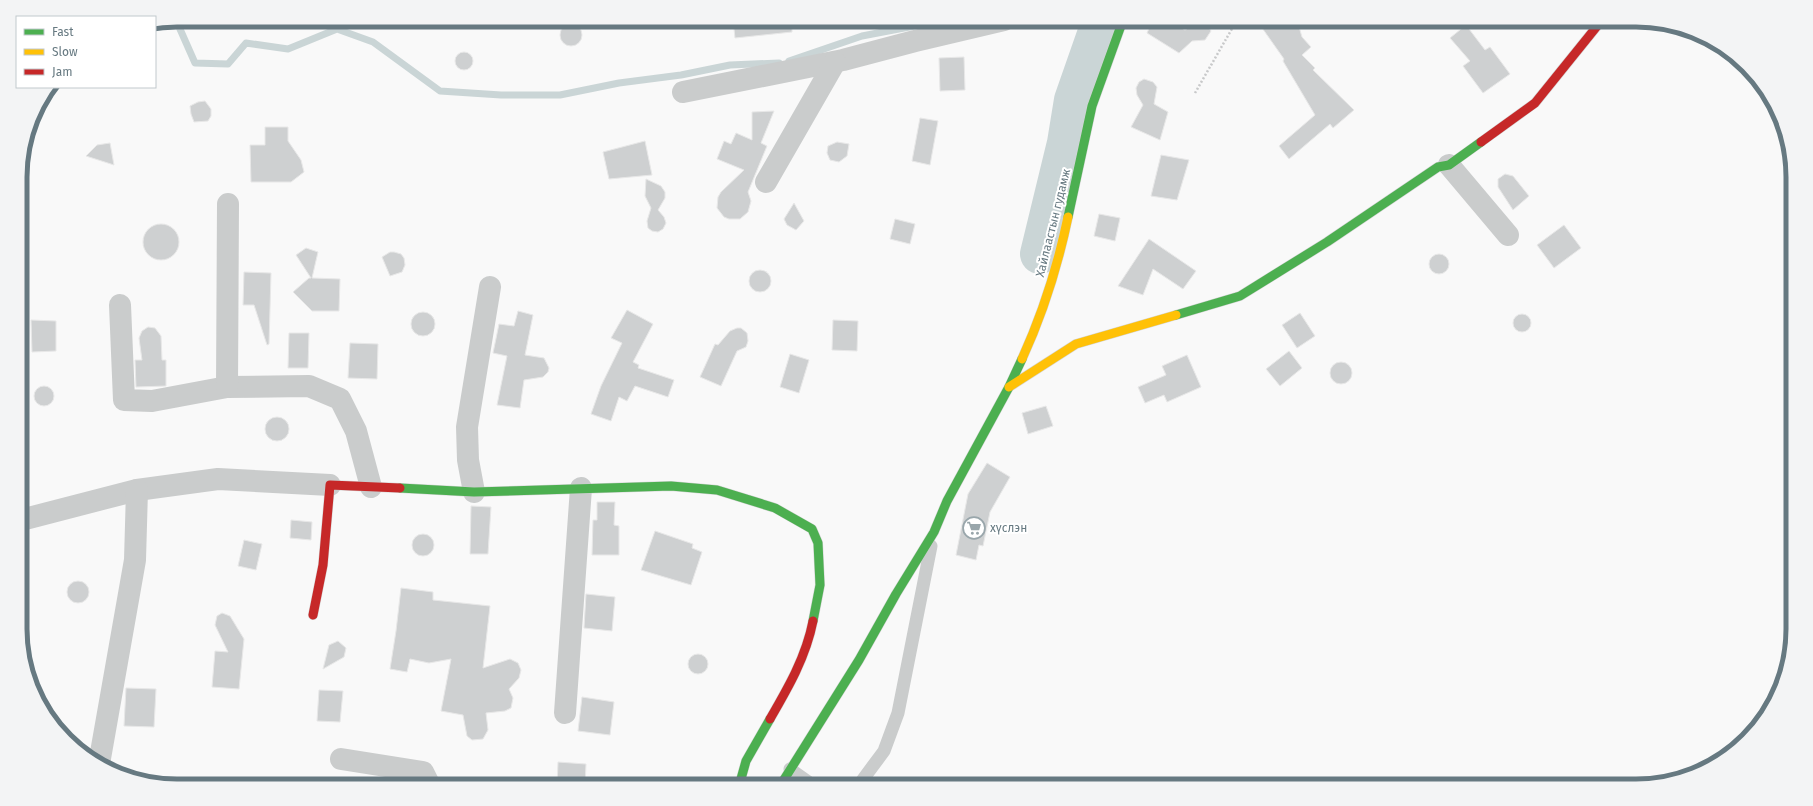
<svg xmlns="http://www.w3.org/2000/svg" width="1813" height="806" viewBox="0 0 1813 806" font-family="'Fira Sans',sans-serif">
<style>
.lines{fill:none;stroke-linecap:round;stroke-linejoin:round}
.stream{stroke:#cad5d6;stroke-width:7}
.river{stroke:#cad5d6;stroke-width:40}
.building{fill:#ced0d1;stroke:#e8e8e8}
.fast-casing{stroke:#d4d5d5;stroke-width:10}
.slow-casing{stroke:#d4d5d5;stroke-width:10}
.jam-casing{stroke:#d4d5d5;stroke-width:10}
.path{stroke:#c8c9ca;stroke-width:2.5;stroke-dasharray:2 2;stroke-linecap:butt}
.lane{stroke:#cacccc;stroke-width:13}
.street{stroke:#cacccc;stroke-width:22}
.fast{stroke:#4caf50;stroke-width:9}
.slow{stroke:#ffc107;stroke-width:9}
.jam{stroke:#c62828;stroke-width:9}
.labels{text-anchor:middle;stroke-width:4;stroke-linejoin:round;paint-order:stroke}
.street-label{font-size:12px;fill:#667981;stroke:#fff}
.poi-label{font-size:12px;fill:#667981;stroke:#fff;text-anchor:start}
.rim{fill:none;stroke:#667981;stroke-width:5}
</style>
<rect width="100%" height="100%" fill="#f9f9f9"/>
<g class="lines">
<g class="stream">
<path d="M 176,20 L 195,63 L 228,64 L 246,43 L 288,49 L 337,29 L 373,42 L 440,91 L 501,95 L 560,95 L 619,83 L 681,75 L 730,65 L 779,63"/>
<path d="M 789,61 L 862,36 L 946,20"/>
</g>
<path class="river" d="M 1040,254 L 1067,143 L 1074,100 L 1102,20"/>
</g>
<g class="building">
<path d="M 733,20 L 792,20 L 792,32 L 735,38 Z"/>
<path d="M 1153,20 L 1167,20 L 1185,30 L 1197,23 L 1203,22 L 1208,26 L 1211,31 L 1205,40 L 1192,41 L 1179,53 L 1147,33 Z"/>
<path d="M 1267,20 L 1297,20 L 1302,37 L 1311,47 L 1302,55 L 1315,68 L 1313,70 L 1354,110 L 1333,128 L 1330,124 L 1289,159 L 1279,146 L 1315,115 L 1283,61 L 1284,59 L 1260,25 Z"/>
<circle cx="571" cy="35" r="11"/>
<path d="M 1466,25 L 1485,50 L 1490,47 L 1510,74 L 1483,93 L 1463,66 L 1470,61 L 1450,38 Z"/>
<circle cx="464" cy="61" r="9"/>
<path d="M 964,57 L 965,90 L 940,91 L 939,58 Z"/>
<path d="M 1144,79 L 1153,82 L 1157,87 L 1154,104 L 1168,112 L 1160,140 L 1131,127 L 1143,105 L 1137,95 L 1136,88 L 1139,82 Z"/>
<path d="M 205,101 L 211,109 L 211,116 L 208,121 L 194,122 L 191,114 L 190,106 L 198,102 Z"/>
<path d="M 774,111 L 761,143 L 767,146 L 748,192 L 751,201 L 748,212 L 740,219 L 729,219 L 724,217 L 717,208 L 718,197 L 721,192 L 744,170 L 717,159 L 724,141 L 731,144 L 736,133 L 752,140 L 752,112 Z"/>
<path d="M 920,118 L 938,121 L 930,165 L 912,161 Z"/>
<path d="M 265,127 L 288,127 L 288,141 L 301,160 L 304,172 L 291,182 L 251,182 L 250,145 L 265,145 Z"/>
<path d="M 645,141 L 652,175 L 609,179 L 603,152 Z"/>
<path d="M 837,142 L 849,144 L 847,156 L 839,162 L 830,160 L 827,153 L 828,146 Z"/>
<path d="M 110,143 L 114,165 L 86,156 L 97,145 Z"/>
<path d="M 1161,155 L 1189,160 L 1177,200 L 1151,196 Z"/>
<path d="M 1505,174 L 1513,176 L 1529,196 L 1513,210 L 1498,187 L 1498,179 Z"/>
<path d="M 646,179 L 661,186 L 665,192 L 665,198 L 658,210 L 664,217 L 666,223 L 663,229 L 658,232 L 652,231 L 648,228 L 647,221 L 651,208 L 645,196 Z"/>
<path d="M 794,203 L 804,221 L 796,230 L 787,225 L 784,219 Z"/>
<path d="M 1099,214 L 1120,218 L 1115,241 L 1094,236 Z"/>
<path d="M 895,219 L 915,224 L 910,244 L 890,239 Z"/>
<circle cx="161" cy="242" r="18"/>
<path d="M 1564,225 L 1581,248 L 1554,268 L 1537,245 Z"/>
<path d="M 1149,239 L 1196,271 L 1183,289 L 1153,269 L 1143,295 L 1118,286 Z"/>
<path d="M 306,248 L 318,252 L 312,278 L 340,279 L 339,311 L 312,311 L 293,292 L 309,278 L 311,278 L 296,255 Z"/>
<path d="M 390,252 L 394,252 L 401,254 L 404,258 L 405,265 L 402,272 L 390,276 L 382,257 Z"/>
<circle cx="1439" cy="264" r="10"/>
<circle cx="760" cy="281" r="11"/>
<path d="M 244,272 L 271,273 L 269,344 L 267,345 L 254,305 L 243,305 Z"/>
<path d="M 627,310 L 653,324 L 633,362 L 639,365 L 638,368 L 674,380 L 668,397 L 635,386 L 627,401 L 619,397 L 611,421 L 591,414 L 601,386 L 622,343 L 611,338 Z"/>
<path d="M 518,311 L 533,315 L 525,355 L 544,358 L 549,368 L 548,372 L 543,377 L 524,380 L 520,408 L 497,405 L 507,356 L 493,353 L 499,324 L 514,326 Z"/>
<circle cx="423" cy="324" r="12"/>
<path d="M 1300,313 L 1315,336 L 1297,348 L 1282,325 Z"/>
<circle cx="1522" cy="323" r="9"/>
<path d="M 31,320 L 56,321 L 56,351 L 32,352 Z"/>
<path d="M 833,320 L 858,321 L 857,351 L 832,350 Z"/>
<path d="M 148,327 L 155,328 L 161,336 L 162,360 L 166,360 L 166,386 L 136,387 L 135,360 L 142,360 L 139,338 L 142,331 Z"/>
<path d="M 737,328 L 741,328 L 747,333 L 748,341 L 746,347 L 737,351 L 721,386 L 700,377 L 715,344 L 718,345 L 730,331 Z"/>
<path d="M 289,333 L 309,333 L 308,368 L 288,368 Z"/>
<path d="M 350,343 L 378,344 L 377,379 L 348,378 Z"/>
<path d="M 1289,351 L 1302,368 L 1280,386 L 1266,369 Z"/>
<path d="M 790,354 L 809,360 L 799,393 L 780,387 Z"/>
<path d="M 1187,355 L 1201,387 L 1167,402 L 1164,395 L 1145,403 L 1138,387 L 1166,375 L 1162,366 Z"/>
<circle cx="1341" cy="373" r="11"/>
<circle cx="44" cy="396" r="10"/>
<path d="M 1046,406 L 1053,426 L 1028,434 L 1022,413 Z"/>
<circle cx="277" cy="429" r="12"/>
<path d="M 987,463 L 1010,477 L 990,512 L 983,546 L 979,545 L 976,560 L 956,555 L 968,494 Z"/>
<path d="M 597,502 L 615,502 L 614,525 L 619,526 L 619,555 L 592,555 L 593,520 L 597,520 Z"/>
<path d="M 471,506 L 491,507 L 488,554 L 470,554 Z"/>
<path d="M 291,520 L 312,522 L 311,540 L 290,538 Z"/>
<path d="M 655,531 L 693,544 L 692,548 L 702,552 L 691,585 L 641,570 Z"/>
<circle cx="423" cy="545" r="11"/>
<path d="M 244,540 L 262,544 L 256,570 L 238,566 Z"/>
<circle cx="78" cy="592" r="11"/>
<path d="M 401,588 L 433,592 L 433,600 L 490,606 L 483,668 L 510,659 L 518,663 L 521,670 L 519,678 L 509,689 L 513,698 L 511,708 L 505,711 L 486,713 L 488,730 L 483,739 L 472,740 L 467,736 L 463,715 L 441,711 L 451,659 L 429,663 L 410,659 L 407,672 L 390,669 L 396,631 Z"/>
<path d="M 586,594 L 615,597 L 612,631 L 584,628 Z"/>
<path d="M 222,613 L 230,616 L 244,639 L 239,689 L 212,687 L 215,651 L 228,652 L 215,625 L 217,616 Z"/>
<path d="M 338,641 L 346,648 L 344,657 L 323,669 L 329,645 Z"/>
<circle cx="698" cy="664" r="10"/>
<path d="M 126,688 L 156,689 L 154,727 L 124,726 Z"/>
<path d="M 319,690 L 343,691 L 340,722 L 317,721 Z"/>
<path d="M 582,697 L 614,702 L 610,735 L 578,731 Z"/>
<path d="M 558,762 L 586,764 L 585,786 L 557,786 Z"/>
</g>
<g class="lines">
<g class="fast-casing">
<g id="fast">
<path d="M 1068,217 L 1092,106 L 1123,20"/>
<path d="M 1176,315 L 1240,296 L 1327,242 L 1438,167 L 1449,165 L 1481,142"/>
<path d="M 400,488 L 474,492 L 671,486 L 717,490 L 775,508 L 812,529 L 818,543 L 820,585 L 813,621"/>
<path d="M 739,786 L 746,761 L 770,719"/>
<path d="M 780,786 L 859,660 L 896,594 L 934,532 L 947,501 L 1009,387 L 1022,359"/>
</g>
</g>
<g class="slow-casing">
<g id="slow">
<path d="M 1022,359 C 1043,313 1058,265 1068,217"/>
<path d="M 1009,387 L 1076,344 L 1176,315"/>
</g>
</g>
<g class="jam-casing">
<g id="jam">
<path d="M 1481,142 L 1535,103 L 1602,20"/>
<path d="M 313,615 L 323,565 L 330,485 L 400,488"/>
<path d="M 770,719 C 788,688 806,657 813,621"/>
</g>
</g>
<path class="path" d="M 1195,93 L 1237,20"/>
<g class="lane">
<path d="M 790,769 L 814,786"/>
<path d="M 856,786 L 861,782 L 884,751 L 898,713 L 931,546"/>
</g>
<g class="street">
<path d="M 683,92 L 843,60 L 915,41 L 1004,20"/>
<path d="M 1449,165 L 1508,235"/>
<path d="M 766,182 L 835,62"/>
<path d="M 120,305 L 124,400 L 152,401 L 227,387 L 309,386 L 340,399 L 356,431 L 371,487"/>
<path d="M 227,387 L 228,204"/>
<path d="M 474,492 L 468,460 L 467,427 L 490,287"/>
<path d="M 21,520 L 137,490 L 218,479 L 330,485"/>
<path d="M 565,713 L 581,488"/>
<path d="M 341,759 L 423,772 L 430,786"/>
<path d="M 99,764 L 135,560 L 137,490"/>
</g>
<use href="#fast" class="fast"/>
<use href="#slow" class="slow"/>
<use href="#jam" class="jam"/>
</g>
<defs>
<g id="supermarket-ring" transform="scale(1.15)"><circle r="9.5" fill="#fff" stroke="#99a6ab" stroke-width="1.5"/><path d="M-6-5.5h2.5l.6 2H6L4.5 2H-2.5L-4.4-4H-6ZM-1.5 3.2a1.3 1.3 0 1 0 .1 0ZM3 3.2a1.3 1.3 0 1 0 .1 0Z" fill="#99a6ab"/></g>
</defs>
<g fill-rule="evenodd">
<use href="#supermarket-ring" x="974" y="528"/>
</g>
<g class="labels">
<g class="street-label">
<text transform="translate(1053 223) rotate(-76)" y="4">Хайлаастын гудамж</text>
</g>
<g class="poi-label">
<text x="990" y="532">хүслэн</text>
</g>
</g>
<path d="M0 0H1813V806H0ZM177 27H1636A150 150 0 0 1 1786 177V629A150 150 0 0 1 1636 779H177A150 150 0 0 1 27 629V177A150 150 0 0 1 177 27Z" fill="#f3f4f5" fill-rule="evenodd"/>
<path class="rim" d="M177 27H1636A150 150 0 0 1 1786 177V629A150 150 0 0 1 1636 779H177A150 150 0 0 1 27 629V177A150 150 0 0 1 177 27Z"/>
<rect x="16" y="16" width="140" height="72" fill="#ffffff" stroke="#c2c9cd"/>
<rect x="24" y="29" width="20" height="6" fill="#4caf50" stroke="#c2c9cd"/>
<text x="52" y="36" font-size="12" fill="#667981">Fast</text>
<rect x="24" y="49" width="20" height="6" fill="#ffc107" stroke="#c2c9cd"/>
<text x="52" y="56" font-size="12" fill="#667981">Slow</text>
<rect x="24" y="69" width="20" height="6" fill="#c62828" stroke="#c2c9cd"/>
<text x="52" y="76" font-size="12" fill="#667981">Jam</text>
</svg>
